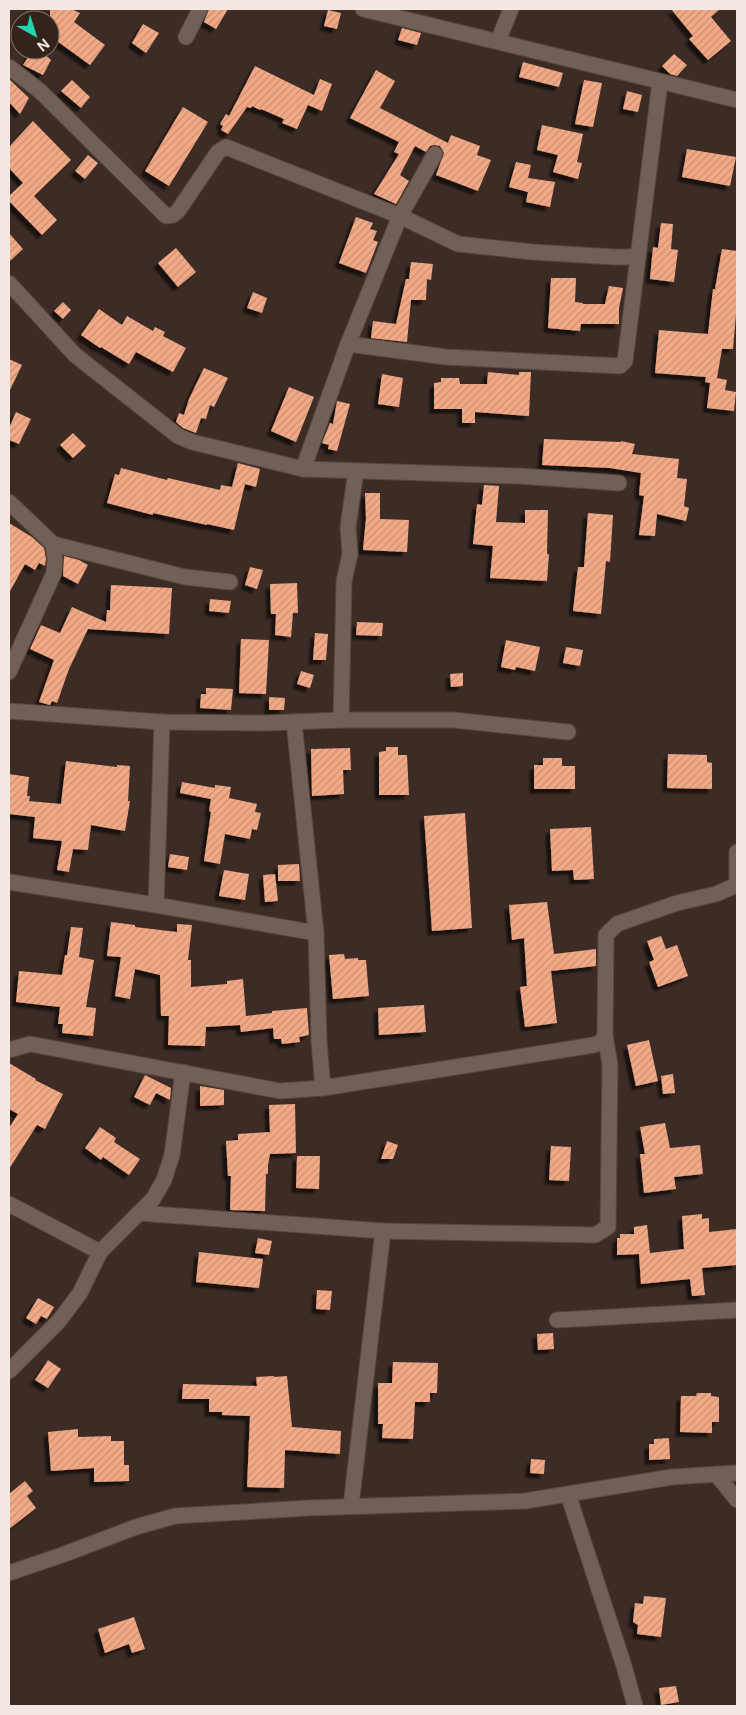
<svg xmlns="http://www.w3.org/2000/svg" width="746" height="1715" viewBox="0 0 746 1715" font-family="Inter,sans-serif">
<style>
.building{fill:url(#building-hatch);filter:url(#shadow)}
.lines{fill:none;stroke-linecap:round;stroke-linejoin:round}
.minor-casing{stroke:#554840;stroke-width:17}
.minor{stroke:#725f57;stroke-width:15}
</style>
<defs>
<pattern id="building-hatch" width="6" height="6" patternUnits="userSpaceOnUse" patternTransform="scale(1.25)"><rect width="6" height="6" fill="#f3a985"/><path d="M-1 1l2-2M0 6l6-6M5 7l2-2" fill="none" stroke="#c89075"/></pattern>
<filter id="shadow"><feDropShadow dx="-4.5" dy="4.5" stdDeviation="1" flood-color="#0009"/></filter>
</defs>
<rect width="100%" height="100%" fill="#3d2c25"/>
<g class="building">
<path d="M 50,9 L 71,9 L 80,13 L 74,22 L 105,45 L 90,65 L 50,36 Z"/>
<path d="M 209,9 L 228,9 L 216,29 L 204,22 Z"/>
<path d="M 671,9 L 720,9 L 711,17 L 731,41 L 708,60 L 689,39 L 693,36 Z"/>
<path d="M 328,10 L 341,13 L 337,29 L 324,26 Z"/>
<path d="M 143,24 L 159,33 L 146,53 L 132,43 Z"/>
<path d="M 402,28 L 421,33 L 417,45 L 398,40 Z"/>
<path d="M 33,50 L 40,50 L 51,60 L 43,75 L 23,65 Z"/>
<path d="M 674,54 L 687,65 L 677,76 L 670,74 L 662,66 Z"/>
<path d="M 523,62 L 563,73 L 559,87 L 519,77 Z"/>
<path d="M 255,66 L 314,95 L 320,79 L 332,84 L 322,111 L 308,105 L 297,129 L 282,123 L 284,119 L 261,109 L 260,110 L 252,106 L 251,108 L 247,107 L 228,134 L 221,130 L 223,126 L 220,124 L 226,114 L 229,116 Z"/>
<path d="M 376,70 L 395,81 L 380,108 L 448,143 L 451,135 L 480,146 L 477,155 L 491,160 L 478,191 L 436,175 L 444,153 L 440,146 L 434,145 L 430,146 L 426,152 L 415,146 L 400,175 L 409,181 L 396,204 L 374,194 L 399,154 L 394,152 L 399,142 L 350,118 Z"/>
<path d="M 9,79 L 29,98 L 20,114 L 9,102 Z"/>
<path d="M 72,80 L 90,97 L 81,108 L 61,91 Z"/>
<path d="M 584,80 L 602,83 L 593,127 L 575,124 Z"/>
<path d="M 627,91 L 642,95 L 638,112 L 623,109 Z"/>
<path d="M 183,107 L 208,122 L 169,186 L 145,171 Z"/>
<path d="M 33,121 L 71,160 L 34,196 L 57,220 L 42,235 L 9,201 L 9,196 L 23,183 L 9,168 L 9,147 Z"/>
<path d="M 542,125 L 583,134 L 577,162 L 582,163 L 578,179 L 553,172 L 558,155 L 537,150 Z"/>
<path d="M 687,149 L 736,157 L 730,186 L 682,177 Z"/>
<path d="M 88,155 L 98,163 L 85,179 L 75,171 Z"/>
<path d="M 516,162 L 531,165 L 528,178 L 555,182 L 550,207 L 526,202 L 528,192 L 509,187 Z"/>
<path d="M 356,217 L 373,223 L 370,229 L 377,231 L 373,240 L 378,242 L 366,273 L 339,263 Z"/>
<path d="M 661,223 L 673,224 L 671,249 L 678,250 L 674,282 L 650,279 L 653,247 L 658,248 Z"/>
<path d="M 9,233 L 23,249 L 9,262 Z"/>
<path d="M 176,248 L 196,272 L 178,287 L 158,263 Z"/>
<path d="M 722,249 L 737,251 L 737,303 L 733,349 L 722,349 L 717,378 L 727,380 L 725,390 L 736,392 L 734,411 L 707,408 L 710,383 L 705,382 L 706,377 L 655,373 L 659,330 L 708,334 L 713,289 L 715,289 Z"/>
<path d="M 411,262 L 433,264 L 431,280 L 427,279 L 426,300 L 411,300 L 407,342 L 371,338 L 373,321 L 396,324 L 406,279 L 409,279 Z"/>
<path d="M 551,278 L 576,278 L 575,302 L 583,303 L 583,304 L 605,304 L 609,286 L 623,288 L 619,308 L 619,324 L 581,324 L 580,331 L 548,328 Z"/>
<path d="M 253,292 L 267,298 L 262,313 L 247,308 Z"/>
<path d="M 63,302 L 71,310 L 63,319 L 54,311 Z"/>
<path d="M 99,309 L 122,325 L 127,316 L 153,331 L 155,327 L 165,332 L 163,336 L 186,348 L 173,372 L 136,352 L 129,364 L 101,347 L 100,348 L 81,335 Z"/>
<path d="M 9,359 L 22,365 L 9,392 Z"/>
<path d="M 204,368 L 228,378 L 214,407 L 210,405 L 206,419 L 201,418 L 196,433 L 183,428 L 176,422 L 179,413 L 184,415 L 189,399 Z"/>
<path d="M 488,372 L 519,375 L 519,372 L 531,372 L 529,416 L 475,412 L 475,423 L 462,423 L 462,409 L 434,409 L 434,383 L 441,382 L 441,378 L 459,378 L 460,384 L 487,384 Z"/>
<path d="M 382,374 L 403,378 L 399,407 L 378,404 Z"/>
<path d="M 289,387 L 314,397 L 296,442 L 271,431 Z"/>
<path d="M 337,401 L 350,404 L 337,451 L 328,449 L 329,445 L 322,443 L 330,423 L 333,424 Z"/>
<path d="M 16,412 L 31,419 L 19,444 L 9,440 L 9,428 Z"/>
<path d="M 73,433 L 86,446 L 73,458 L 60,445 Z"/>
<path d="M 544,439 L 621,442 L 621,441 L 635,444 L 632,454 L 679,459 L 677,478 L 687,479 L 684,506 L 689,508 L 686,521 L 657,514 L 655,536 L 639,535 L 644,496 L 639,495 L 641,473 L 610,468 L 542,465 Z"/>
<path d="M 238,463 L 260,469 L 256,487 L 245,484 L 234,530 L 207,524 L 207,525 L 153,513 L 153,515 L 107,503 L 115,474 L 119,475 L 121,468 L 167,480 L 168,478 L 220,490 L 221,485 L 232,487 Z"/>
<path d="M 484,485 L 499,486 L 496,522 L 525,523 L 525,510 L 548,510 L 547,554 L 549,554 L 547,581 L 490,578 L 493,546 L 473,544 L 477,504 L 482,505 Z"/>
<path d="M 365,493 L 380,493 L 380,519 L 409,520 L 407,552 L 363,550 L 366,518 Z"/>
<path d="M 588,513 L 613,515 L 610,562 L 606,561 L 601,614 L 573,611 L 578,567 L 584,567 Z"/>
<path d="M 9,523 L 32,537 L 44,548 L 46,559 L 45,566 L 39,563 L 35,570 L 25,564 L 9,593 Z"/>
<path d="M 64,556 L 79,560 L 88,565 L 78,584 L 63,576 Z"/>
<path d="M 250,567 L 263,570 L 257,589 L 245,585 Z"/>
<path d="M 297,583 L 298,613 L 293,613 L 291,637 L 275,635 L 276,614 L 271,614 L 270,584 Z"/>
<path d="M 111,585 L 172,588 L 169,634 L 88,629 L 69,669 L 57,703 L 52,701 L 50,705 L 39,702 L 54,660 L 30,649 L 41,625 L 60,633 L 72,607 L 106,622 L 107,610 L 110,610 Z"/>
<path d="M 210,599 L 231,601 L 229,613 L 209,611 Z"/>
<path d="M 357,622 L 383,623 L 382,636 L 356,635 Z"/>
<path d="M 315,633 L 328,634 L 326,660 L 313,660 Z"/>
<path d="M 241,639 L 269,640 L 266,694 L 239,693 Z"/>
<path d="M 506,640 L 540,647 L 535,671 L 516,667 L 515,670 L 501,667 Z"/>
<path d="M 566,647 L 583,650 L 580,666 L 563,663 Z"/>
<path d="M 301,671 L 314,675 L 310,688 L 297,684 Z"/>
<path d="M 463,673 L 463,686 L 451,687 L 450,674 Z"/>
<path d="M 206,688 L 233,689 L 231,710 L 200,708 L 201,694 L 206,694 Z"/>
<path d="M 269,697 L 285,698 L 284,710 L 269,710 Z"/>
<path d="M 386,747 L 398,747 L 398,755 L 407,755 L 409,795 L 379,795 L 379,752 L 386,751 Z"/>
<path d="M 350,748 L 351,770 L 343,770 L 344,794 L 312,796 L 311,749 Z"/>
<path d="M 668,754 L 707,755 L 707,762 L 712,763 L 712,789 L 667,788 Z"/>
<path d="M 543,758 L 562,758 L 562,766 L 575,766 L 575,789 L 534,789 L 534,765 L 543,765 Z"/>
<path d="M 66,761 L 117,767 L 117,765 L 130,766 L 128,801 L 130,801 L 125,831 L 91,825 L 88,850 L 73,849 L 69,872 L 57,870 L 62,841 L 33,838 L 35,817 L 9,814 L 9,774 L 29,777 L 27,796 L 30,796 L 29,801 L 61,804 Z"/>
<path d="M 182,782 L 215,788 L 215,785 L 231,787 L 229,798 L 257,804 L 255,812 L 261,813 L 257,830 L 252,829 L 250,839 L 225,834 L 220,864 L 204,861 L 211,812 L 209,811 L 211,799 L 180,793 Z"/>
<path d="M 465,813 L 472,928 L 432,931 L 424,816 Z"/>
<path d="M 591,827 L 594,879 L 574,880 L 573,870 L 552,871 L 550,829 Z"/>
<path d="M 170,854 L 189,857 L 187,870 L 168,867 Z"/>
<path d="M 299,864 L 300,881 L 278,881 L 278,865 Z"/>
<path d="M 224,870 L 249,874 L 245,900 L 219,896 Z"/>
<path d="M 275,874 L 278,901 L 265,902 L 263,875 Z"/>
<path d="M 547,902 L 554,954 L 596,949 L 596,966 L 551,971 L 557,1023 L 525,1027 L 520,987 L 527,986 L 524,938 L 512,940 L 509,905 Z"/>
<path d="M 111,922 L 135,925 L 135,927 L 177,932 L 177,924 L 192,925 L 188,960 L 191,960 L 191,987 L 227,984 L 227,981 L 243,979 L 246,1016 L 272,1013 L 272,1011 L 307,1008 L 309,1035 L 299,1037 L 300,1042 L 282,1044 L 281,1039 L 274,1039 L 273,1028 L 241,1032 L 240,1025 L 206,1027 L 205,1046 L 168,1045 L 169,1016 L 161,1016 L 160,975 L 135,969 L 130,999 L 115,996 L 121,957 L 107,956 Z"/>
<path d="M 71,927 L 83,928 L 79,957 L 94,960 L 86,1007 L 96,1008 L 93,1036 L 62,1033 L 63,1024 L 58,1024 L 60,1007 L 16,1002 L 19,971 L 62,975 L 65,955 L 67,955 Z"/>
<path d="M 661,936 L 666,949 L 677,945 L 688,976 L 658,987 L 649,962 L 654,960 L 647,941 Z"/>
<path d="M 344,954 L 345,959 L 358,958 L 358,960 L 366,960 L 369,996 L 333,999 L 329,955 Z"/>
<path d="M 424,1005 L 426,1032 L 379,1035 L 378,1008 Z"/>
<path d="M 649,1040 L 658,1081 L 636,1086 L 627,1045 Z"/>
<path d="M 9,1063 L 36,1079 L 35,1080 L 63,1094 L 45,1129 L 37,1125 L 9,1169 L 9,1128 L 18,1114 L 9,1109 Z"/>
<path d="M 673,1074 L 675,1093 L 663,1094 L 661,1076 Z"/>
<path d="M 145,1075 L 171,1088 L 170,1100 L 156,1093 L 150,1105 L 134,1097 Z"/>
<path d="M 200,1086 L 224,1090 L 224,1105 L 200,1106 Z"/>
<path d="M 295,1104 L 296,1153 L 270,1154 L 268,1165 L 268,1174 L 266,1174 L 265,1211 L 230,1210 L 231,1176 L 228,1176 L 226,1141 L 238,1140 L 238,1134 L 270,1132 L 269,1105 Z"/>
<path d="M 665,1123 L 670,1148 L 700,1145 L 703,1174 L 674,1177 L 676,1189 L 644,1193 L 640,1154 L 645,1154 L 640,1127 Z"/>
<path d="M 100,1127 L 116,1138 L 114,1142 L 140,1159 L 129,1175 L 103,1157 L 101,1160 L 85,1148 Z"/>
<path d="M 387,1141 L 398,1145 L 393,1159 L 381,1159 Z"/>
<path d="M 551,1146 L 571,1147 L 569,1181 L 549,1180 Z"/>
<path d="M 297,1156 L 320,1156 L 319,1189 L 296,1188 Z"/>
<path d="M 702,1214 L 702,1219 L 709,1218 L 709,1232 L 737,1229 L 737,1265 L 702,1268 L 705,1295 L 692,1296 L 690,1279 L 641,1284 L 639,1254 L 617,1255 L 617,1238 L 620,1238 L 620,1234 L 634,1234 L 634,1227 L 647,1225 L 650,1253 L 684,1249 L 682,1216 Z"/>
<path d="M 258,1238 L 272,1241 L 269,1255 L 255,1253 Z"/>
<path d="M 199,1252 L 263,1259 L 259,1288 L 196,1282 Z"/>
<path d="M 317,1290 L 332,1291 L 330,1310 L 316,1309 Z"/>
<path d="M 38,1298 L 54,1307 L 47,1319 L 41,1316 L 36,1324 L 26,1318 Z"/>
<path d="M 553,1333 L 554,1349 L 538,1350 L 537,1334 Z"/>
<path d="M 48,1360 L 61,1369 L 48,1388 L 35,1380 Z"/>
<path d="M 393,1362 L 438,1363 L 437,1393 L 430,1393 L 430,1402 L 415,1402 L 413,1439 L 382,1438 L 383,1424 L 378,1424 L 378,1383 L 392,1383 Z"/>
<path d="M 274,1376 L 274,1377 L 287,1376 L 292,1427 L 341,1431 L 340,1454 L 285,1450 L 284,1488 L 247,1487 L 250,1416 L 222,1415 L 222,1412 L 209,1412 L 209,1399 L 182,1399 L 183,1384 L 257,1386 L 256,1377 Z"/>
<path d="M 697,1393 L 711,1393 L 711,1396 L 719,1397 L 719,1422 L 712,1422 L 712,1433 L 680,1432 L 681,1396 L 696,1396 Z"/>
<path d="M 78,1429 L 78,1437 L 111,1436 L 111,1441 L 124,1441 L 124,1465 L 129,1465 L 129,1481 L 94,1482 L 94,1468 L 51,1471 L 48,1432 Z"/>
<path d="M 669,1438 L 670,1459 L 649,1460 L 649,1444 L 654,1444 L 654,1439 Z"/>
<path d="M 531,1459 L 545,1460 L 544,1474 L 530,1473 Z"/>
<path d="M 25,1481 L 33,1491 L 27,1496 L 36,1508 L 9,1529 L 9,1494 Z"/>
<path d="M 644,1596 L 666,1598 L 661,1637 L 637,1634 L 638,1625 L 633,1622 L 635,1603 L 643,1604 Z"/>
<path d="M 134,1617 L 145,1649 L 132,1653 L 129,1644 L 105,1653 L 98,1629 Z"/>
<path d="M 676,1686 L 679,1702 L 661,1705 L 659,1688 Z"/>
</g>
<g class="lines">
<g class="minor-casing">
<g id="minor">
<path d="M 363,9 L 737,100"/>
<path d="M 186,37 L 200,9"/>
<path d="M 498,41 L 511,9"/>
<path d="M 9,67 L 40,91 L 166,216 L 173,215 L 178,211 L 218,152 L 226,147 L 400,216 L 458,244 L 533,252 L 615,257 L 638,257"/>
<path d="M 9,283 L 75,355 L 178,436 L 192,442 L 303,469 L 519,476 L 619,483"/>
<path d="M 348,344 L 446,357 L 620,366 L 625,361 L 660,82"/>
<path d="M 303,469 L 348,344 L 400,216 L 435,154"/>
<path d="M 9,502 L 53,544 L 55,559 L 54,573 L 9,672"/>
<path d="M 53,544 L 185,577 L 230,582"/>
<path d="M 9,711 L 162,722 L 267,723 L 341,720 L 453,720 L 568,732"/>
<path d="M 341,720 L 344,581 L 350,554 L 348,527 L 356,471"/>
<path d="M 294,722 L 316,933 L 319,1041 L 323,1088"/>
<path d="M 9,882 L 156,905 L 316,933"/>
<path d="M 156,905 L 162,722"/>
<path d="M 9,1050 L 30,1044 L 280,1091 L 323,1088 L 594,1045 L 601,1042 L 605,1036 L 606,935 L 617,924 L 677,903 L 716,894 L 737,885 L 737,852"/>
<path d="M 9,1204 L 100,1252"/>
<path d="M 139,1213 L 383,1231 L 351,1506"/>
<path d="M 383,1231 L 595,1235 L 608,1227 L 610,1064 L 605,1036"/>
<path d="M 557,1320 L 737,1310"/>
<path d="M 9,1371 L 59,1321 L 80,1293 L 100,1252 L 153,1199 L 164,1180 L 172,1155 L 183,1072"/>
<path d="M 716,1474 L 737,1500"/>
<path d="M 568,1494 L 624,1666 L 635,1706"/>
<path d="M 9,1573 L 62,1555 L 136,1527 L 175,1516 L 309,1508 L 525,1501 L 672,1477 L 737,1473"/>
</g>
</g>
<use href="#minor" class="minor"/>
</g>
<rect width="746" height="1715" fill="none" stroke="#f4e8e3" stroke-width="20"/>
<g transform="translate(35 35) rotate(141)"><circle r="24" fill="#33231b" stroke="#80726b"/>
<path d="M0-4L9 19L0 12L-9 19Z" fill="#22d5af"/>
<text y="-8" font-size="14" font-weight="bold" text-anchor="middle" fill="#f4e8e3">N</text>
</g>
</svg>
